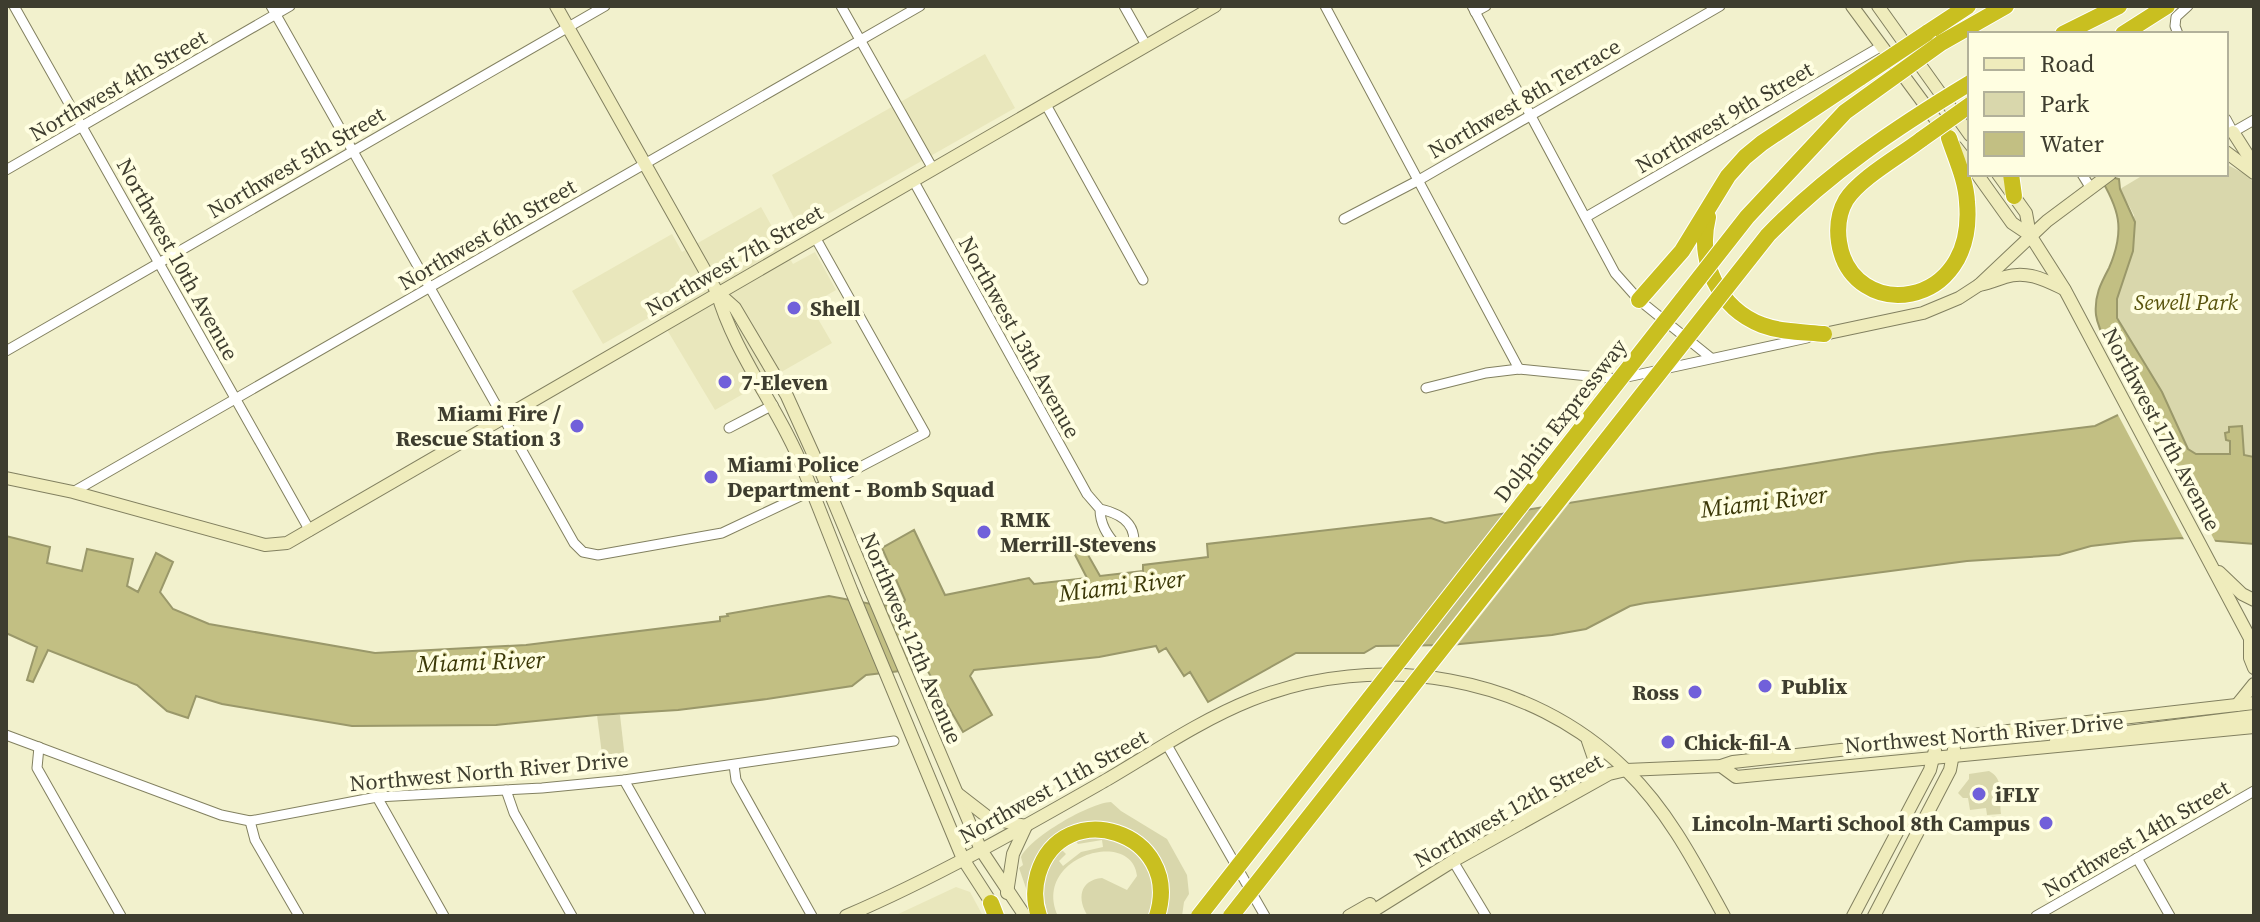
<svg xmlns="http://www.w3.org/2000/svg" width="2260" height="922" viewBox="0 0 2260 922" font-family="'Source Serif 4',serif">
<style>
.built{fill:#e9e7bc}
.green{fill:#d9d7ac}
.water{fill:#c2bf83;stroke:#9a986a;stroke-width:2}
.pier{fill:#f2f1cd}
.lines{fill:none;stroke-linecap:round;stroke-linejoin:round}
.street-casing{stroke:#828060;stroke-width:11}
.secondary-casing{stroke:#828060;stroke-width:14}
.highway-casing{stroke:#fff;stroke-width:18}
.street{stroke:#fff;stroke-width:9}
.secondary{stroke:#efecbc;stroke-width:12}
.highway{stroke:#c9bf20;stroke-width:16}
.secondary-bridge-casing{stroke:#828060;stroke-width:14;stroke-linecap:butt}
.highway-bridge-casing{stroke:#fff;stroke-width:18;stroke-linecap:butt}
.secondary-bridge{stroke:#efecbc;stroke-width:12}
.highway-bridge{stroke:#c9bf20;stroke-width:16}
.poi-dot{fill:#7160da;stroke:#fffee1;stroke-width:3}
.labels{text-anchor:middle;stroke-width:8;stroke-linejoin:round;paint-order:stroke}
.street-label{font-size:22px;fill:#3e3d2f;stroke:#fffee1}
.park-label{font-size:22px;font-style:italic;fill:#59540d;stroke:#fffee1}
.poi-label{font-size:22px;font-weight:bold;fill:#3e3d2f;stroke:#fffee1;text-anchor:start}
.water-label{font-size:24px;font-style:italic;fill:#3b3807;stroke:#fffee1}
</style>
<rect width="100%" height="100%" fill="#f2f1cd"/>
<g class="built">
<path d="M 985,54 L 1015,108 L 800,230 L 772,175 Z"/>
<path d="M 761,207 L 793,264 L 815,252 L 836,290 L 810,305 L 832,343 L 715,410 L 657,313 L 603,344 L 572,291 L 672,234 L 682,252 Z"/>
<path d="M 956,887 L 970,892 L 983,916 L 894,916 Z"/>
</g>
<g class="green">
<path d="M 2226,164 L 2249,176 L 2254,184 L 2254,457 L 2244,455 L 2242,426 L 2230,440 L 2231,454 L 2196,454 L 2188,449 L 2162,392 L 2117,318 L 2117,299 L 2133,251 L 2135,232 L 2134,215 L 2120,189 L 2145,174 L 2226,174 Z"/>
<path d="M 597,715 L 620,715 L 626,768 L 604,770 Z"/>
<path d="M 1989,771 C 2005,779 1999,798 2001,814 L 1987,815 L 1986,808 L 1970,810 L 1968,798 L 1963,798 L 1958,793 L 1969,779 L 1969,774 Z"/>
<path d="M 1111,802 L 1121,811 L 1167,839 L 1187,875 L 1189,894 L 1184,902 L 1182,916 L 1163,916 C 1182,854 1134,815 1075,827 L 1027,891 L 1019,868 L 1023,865 L 1021,857 C 1031,837 1089,803 1111,802 Z"/>
<path d="M 1100,834 L 1139,851 L 1155,881 L 1152,916 L 1088,916 C 1077,900 1079,880 1102,878 L 1127,890 L 1137,876 C 1132,827 1031,857 1058,916 L 1048,916 L 1040,882 L 1061,849 L 1066,854 L 1059,861 L 1063,866 L 1081,852 L 1103,847 L 1102,840 L 1078,844 L 1074,839 Z"/>
</g>
<path class="water" d="M 2098,174 L 2119,179 L 2120,189 L 2135,222 L 2133,251 L 2117,299 L 2117,318 L 2162,392 L 2188,449 L 2196,454 L 2230,454 L 2230,441 L 2226,440 L 2225,433 L 2229,432 L 2229,427 L 2242,426 L 2244,455 L 2254,457 L 2254,544 L 2181,538 L 2134,541 L 2091,546 L 2059,555 L 1967,561 L 1645,603 L 1630,606 L 1586,629 L 1552,635 L 1450,645 L 1376,646 L 1364,653 L 1296,653 L 1208,702 L 1190,672 L 1184,676 L 1166,648 L 1159,652 L 1156,646 L 1099,657 L 974,670 L 970,676 L 992,715 L 963,732 L 926,668 L 866,675 L 852,686 L 767,699 L 678,710 L 597,715 L 496,725 L 352,726 L 222,704 L 196,696 L 188,718 L 167,711 L 137,685 L 48,650 L 33,682 L 27,680 L 37,647 L 6,633 L 6,536 L 50,547 L 47,563 L 82,571 L 87,549 L 133,559 L 127,586 L 138,592 L 156,553 L 173,562 L 160,592 L 173,609 L 209,624 L 375,653 L 526,645 L 720,621 L 720,617 L 728,616 L 727,614 L 829,596 L 882,606 L 904,602 L 905,600 L 882,548 L 914,530 L 945,595 L 1029,578 L 1034,584 L 1087,578 L 1073,551 L 1083,546 L 1100,576 L 1143,571 L 1143,565 L 1208,557 L 1207,544 L 1431,518 L 1445,523 L 1878,453 L 2095,426 L 2141,404 C 2129,382 2099,337 2096,315 C 2094,296 2101,283 2109,268 C 2126,229 2119,208 2098,174 Z"/>
<g class="pier">
<path d="M 2139,398 L 2217,545 L 2186,543 L 2117,413 Z"/>
<path d="M 1574,497 L 1455,648 L 1429,650 L 1545,502 Z"/>
</g>
<g class="lines">
<g class="street-casing">
<g id="street">
<path d="M 14,6 L 310,531"/>
<path d="M 271,6 L 574,543 L 583,552 L 598,555 L 722,533 L 841,477 L 925,433 L 815,237"/>
<path d="M 841,6 L 933,169"/>
<path d="M 1124,6 L 1146,45"/>
<path d="M 1325,6 L 1519,369"/>
<path d="M 1472,6 L 1615,273 L 1639,300 L 1711,358"/>
<path d="M 1475,12 L 1486,6"/>
<path d="M 2178,34 L 2175,26 L 2176,17 L 2188,6"/>
<path d="M 1045,103 L 1143,280"/>
<path d="M 2226,119 L 2233,132 L 2254,120"/>
<path d="M 6,170 L 290,6"/>
<path d="M 2082,174 L 2090,187"/>
<path d="M 913,180 L 1076,474 L 1087,494 L 1100,509 C 1100,524 1107,535 1117,546 L 1129,546 L 1134,541 C 1134,521 1118,513 1100,509"/>
<path d="M 1586,217 L 1880,47"/>
<path d="M 1344,219 L 1419,180 L 1720,6"/>
<path d="M 6,351 L 605,6"/>
<path d="M 1426,388 L 1486,373 L 1519,369 L 1618,379 L 1807,338"/>
<path d="M 729,428 L 773,405"/>
<path d="M 73,492 L 920,6"/>
<path d="M 6,735 L 221,815 L 250,821 L 377,797 L 542,788 L 624,780 L 894,741"/>
<path d="M 1167,745 L 1265,916"/>
<path d="M 39,747 L 37,768 L 121,916"/>
<path d="M 734,765 L 736,780 L 812,916"/>
<path d="M 624,780 L 701,916"/>
<path d="M 506,790 L 514,813 L 572,916"/>
<path d="M 377,797 L 444,916"/>
<path d="M 250,821 L 255,840 L 299,916"/>
<path d="M 2137,858 L 2170,916"/>
<path d="M 1453,861 L 1486,916"/>
<path d="M 2036,916 L 2254,791"/>
</g>
</g>
<g class="secondary-casing">
<g id="secondary">
<path d="M 556,6 L 717,292 C 734,354 781,411 805,473"/>
<path d="M 1852,6 L 1945,132"/>
<path d="M 1878,6 L 1970,135"/>
<path d="M 2233,132 L 2254,165"/>
<path d="M 1956,147 L 1970,165"/>
<path d="M 2226,152 L 2254,173"/>
<path d="M 1977,174 L 2012,223 L 2030,235 L 2065,290 L 2254,646"/>
<path d="M 1998,174 L 2026,213 L 2030,235"/>
<path d="M 1979,285 C 1989,283 1996,280 2005,277 C 2027,270 2045,280 2064,289"/>
<path d="M 717,292 L 735,308 L 787,396 L 820,469"/>
<path d="M 1824,334 L 1923,313 L 1959,298 L 1979,285 L 2047,221 L 2110,174"/>
<path d="M 6,478 L 73,492 L 265,545 L 287,543 L 1215,6"/>
<path d="M 2219,572 L 2242,594 L 2254,600"/>
<path d="M 871,591 L 981,850 L 1025,916"/>
<path d="M 852,592 L 963,859 L 994,907"/>
<path d="M 2250,638 L 2250,658 L 2254,668"/>
<path d="M 2237,705 L 2254,684"/>
<path d="M 1588,741 L 1597,767 L 1590,784"/>
<path d="M 2056,741 L 2254,716"/>
<path d="M 1721,766 L 1736,777 C 1909,759 2081,745 2254,727"/>
<path d="M 958,794 L 989,818 L 1026,826"/>
<path d="M 1007,893 L 1013,854 L 1026,826"/>
<path d="M 846,916 C 937,877 1022,828 1108,779 C 1154,752 1201,720 1251,700 C 1376,650 1530,674 1627,771 C 1669,812 1696,865 1724,916"/>
<path d="M 1349,916 L 1370,904"/>
<path d="M 1365,916 L 1453,861 L 1609,774 L 1626,770 L 1721,766 L 1733,762 L 1778,757 L 2254,703"/>
<path d="M 1853,916 L 1930,770 L 1935,750"/>
<path d="M 1874,916 L 1950,770 L 1954,749"/>
</g>
</g>
<g class="highway-casing">
<g id="highway">
<path d="M 1927,33 L 1968,6"/>
<path d="M 2063,34 L 2119,6"/>
<path d="M 2123,34 L 2167,6"/>
<path d="M 1941,43 L 2006,6"/>
<path d="M 1922,139 C 1900,156 1860,178 1846,200 C 1839,212 1837,228 1839,242 C 1851,323 1977,312 1967,202 C 1966,180 1956,159 1949,138"/>
<path d="M 2011,174 L 2014,196"/>
<path d="M 1708,217 C 1697,261 1718,308 1762,325 C 1781,332 1803,332 1824,334"/>
<path d="M 1639,300 L 1682,251 L 1728,176 L 1745,157 L 1762,143 L 1861,77"/>
<path d="M 991,903 L 996,916"/>
<path d="M 1039,916 C 1034,902 1034,888 1038,874 C 1062,794 1184,831 1157,916"/>
</g>
</g>
<use href="#street" class="street"/>
<use href="#secondary" class="secondary"/>
<use href="#highway" class="highway"/>
<g class="secondary-bridge-casing">
<g id="secondary-bridge">
<path d="M 820,469 L 871,591"/>
<path d="M 805,473 L 852,592"/>
</g>
</g>
<g class="highway-bridge-casing">
<g id="highway-bridge">
<path d="M 1861,77 L 1927,33"/>
<path d="M 1922,139 L 1970,105"/>
<path d="M 1199,916 L 1747,217 L 1845,112 L 1941,43"/>
<path d="M 1231,916 L 1768,235 C 1828,173 1897,127 1970,83"/>
</g>
</g>
<use href="#secondary-bridge" class="secondary-bridge"/>
<use href="#highway-bridge" class="highway-bridge"/>
</g>
<g class="poi-dot">
<circle cx="794" cy="308" r="8"/>
<circle cx="725" cy="382" r="8"/>
<circle cx="577" cy="426" r="8"/>
<circle cx="711" cy="477" r="8"/>
<circle cx="984" cy="532" r="8"/>
<circle cx="1765" cy="686" r="8"/>
<circle cx="1695" cy="692" r="8"/>
<circle cx="1668" cy="742" r="8"/>
<circle cx="1979" cy="794" r="8"/>
<circle cx="2046" cy="823" r="8"/>
</g>
<g class="labels">
<g class="street-label">
<text transform="translate(118 85) rotate(-30)" y="8">Northwest 4th Street</text>
<text transform="translate(1524 98) rotate(-30)" y="8">Northwest 8th Terrace</text>
<text transform="translate(1724 117) rotate(-30)" y="8">Northwest 9th Street</text>
<text transform="translate(296 162) rotate(-30)" y="8">Northwest 5th Street</text>
<text transform="translate(487 234) rotate(-30)" y="8">Northwest 6th Street</text>
<text transform="translate(178 259) rotate(61)" y="8">Northwest 10th Avenue</text>
<text transform="translate(734 260) rotate(-30)" y="8">Northwest 7th Street</text>
<text transform="translate(1020 337) rotate(61)" y="8">Northwest 13th Avenue</text>
<text transform="translate(1560 420) rotate(-52)" y="8">Dolphin Expressway</text>
<text transform="translate(2162 429) rotate(62)" y="8">Northwest 17th Avenue</text>
<text transform="translate(912 638) rotate(67)" y="8">Northwest 12th Avenue</text>
<text transform="translate(1984 733) rotate(-5)" y="8">Northwest North River Drive</text>
<text transform="translate(489 771) rotate(-5)" y="8">Northwest North River Drive</text>
<text transform="translate(1053 786) rotate(-29)" y="8">Northwest 11th Street</text>
<text transform="translate(1508 810) rotate(-29)" y="8">Northwest 12th Street</text>
<text transform="translate(2136 838) rotate(-30)" y="8">Northwest 14th Street</text>
</g>
<g class="park-label">
<text x="2186" y="310">Sewell Park</text>
</g>
<g class="poi-label">
<text x="810" y="316">Shell</text>
<text x="741" y="390">7-Eleven</text>
<text x="561" y="421" text-anchor="end">Miami Fire /<tspan x="561" dy="25">Rescue Station 3</tspan></text>
<text x="727" y="472">Miami Police<tspan x="727" dy="25">Department - Bomb Squad</tspan></text>
<text x="1000" y="527">RMK<tspan x="1000" dy="25">Merrill-Stevens</tspan></text>
<text x="1781" y="694">Publix</text>
<text x="1679" y="700" text-anchor="end">Ross</text>
<text x="1684" y="750">Chick-fil-A</text>
<text x="1995" y="802">iFLY</text>
<text x="2030" y="831" text-anchor="end">Lincoln-Marti School 8th Campus</text>
</g>
<g class="water-label">
<text transform="translate(1764 502) rotate(-7)" y="8">Miami River</text>
<text transform="translate(1122 586) rotate(-7)" y="8">Miami River</text>
<text transform="translate(481 662) rotate(-2)" y="8">Miami River</text>
</g>
</g>
<rect width="2260" height="922" fill="none" stroke="#3e3d2f" stroke-width="16"/>
<rect x="1968" y="32" width="260" height="144" fill="#fffee1" stroke="#b2b19a" stroke-width="2"/>
<rect x="1984" y="58" width="40" height="12" fill="#efecbc" stroke="#b2b19a" stroke-width="2"/>
<text x="2040" y="72" font-size="24" fill="#3e3d2f">Road</text>
<rect x="1984" y="92" width="40" height="24" fill="#d9d7ac" stroke="#b2b19a" stroke-width="2"/>
<text x="2040" y="112" font-size="24" fill="#3e3d2f">Park</text>
<rect x="1984" y="132" width="40" height="24" fill="#c2bf83" stroke="#b2b19a" stroke-width="2"/>
<text x="2040" y="152" font-size="24" fill="#3e3d2f">Water</text>
</svg>
